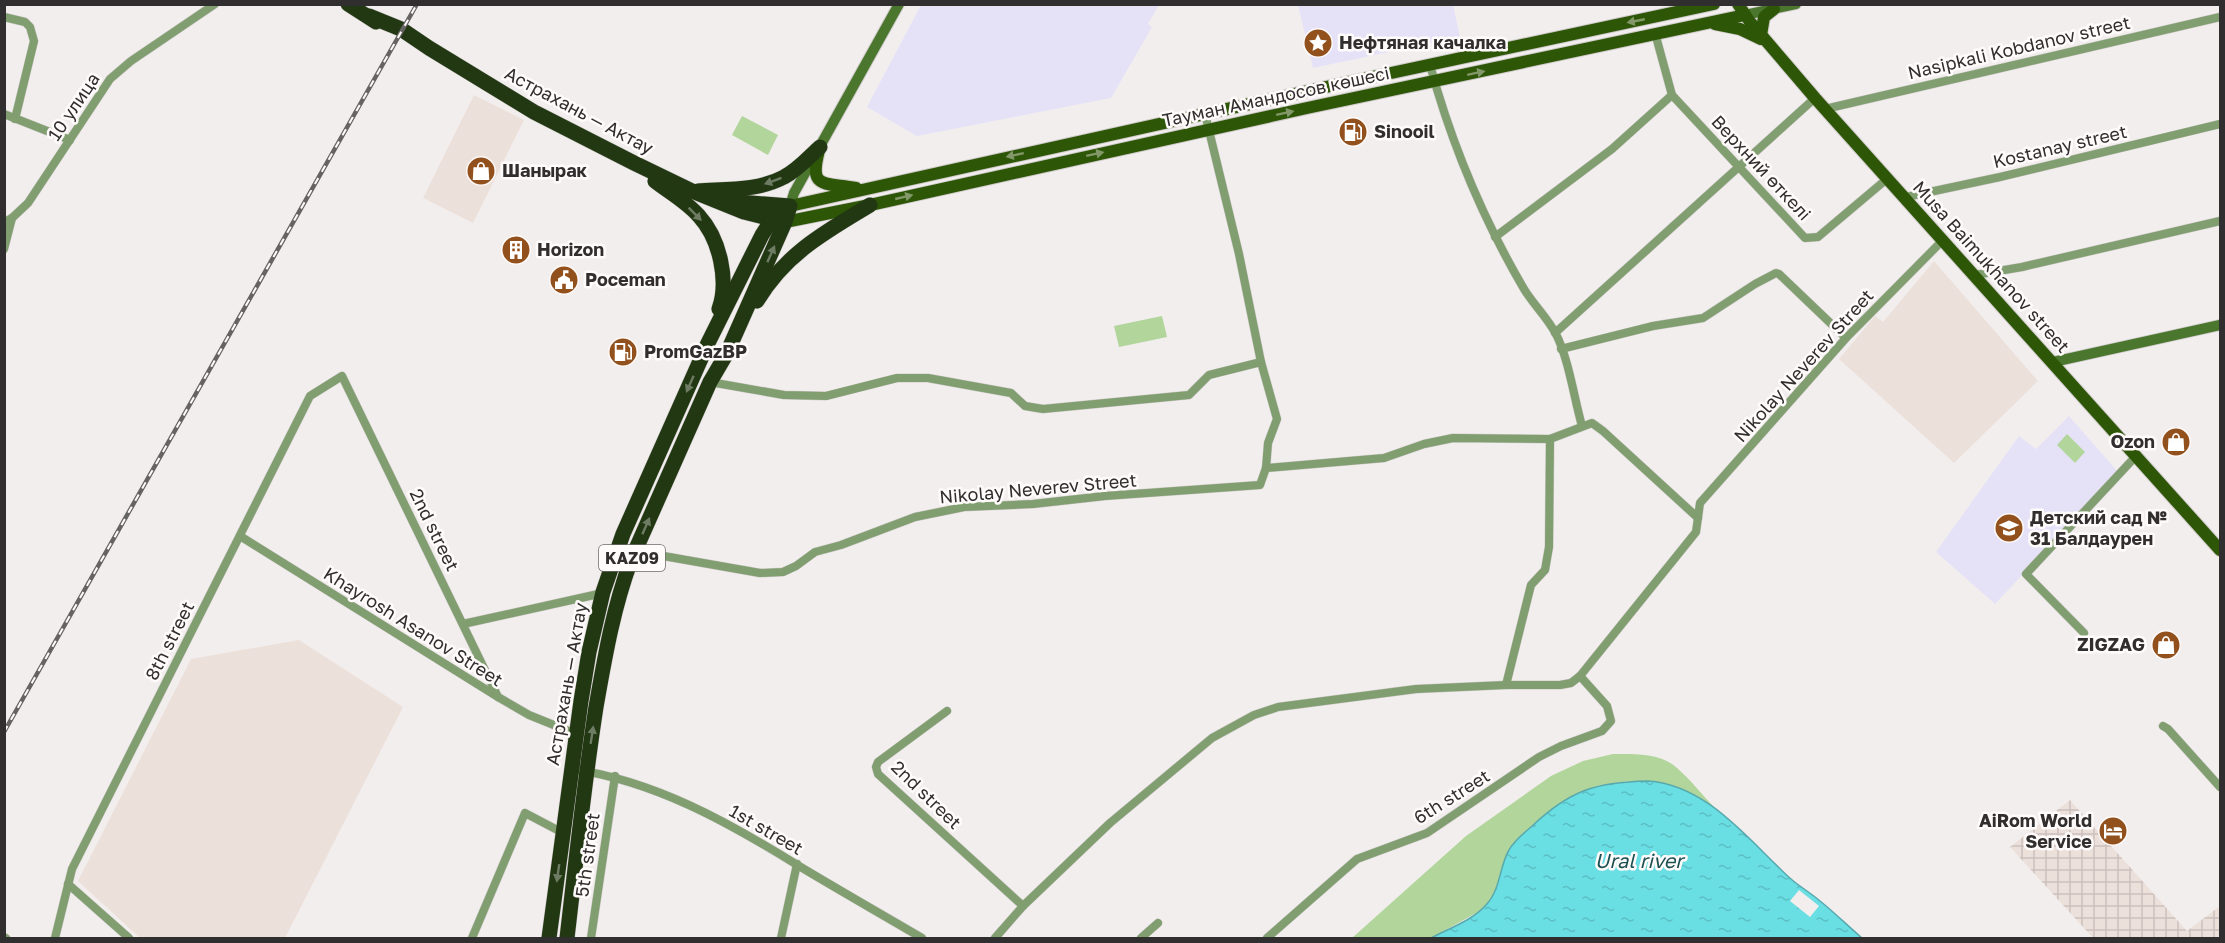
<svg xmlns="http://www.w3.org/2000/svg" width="2225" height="943" viewBox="0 0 2225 943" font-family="'Golos Text',sans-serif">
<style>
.built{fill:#ece0db}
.industrial{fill:url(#industrial-grid)}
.education{fill:#e5e2f8}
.green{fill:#b1d59a}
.water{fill:url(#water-ripples);stroke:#58a9ad;stroke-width:1.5}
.pier{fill:#f2eeed}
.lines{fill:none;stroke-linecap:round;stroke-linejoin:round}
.street-casing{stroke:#cfcbcb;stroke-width:9}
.secondary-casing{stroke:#cfcbcb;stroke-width:12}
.primary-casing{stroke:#cfcbcb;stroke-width:14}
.highway-casing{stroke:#cfcbcb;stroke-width:16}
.street{stroke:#809e6f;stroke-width:8}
.secondary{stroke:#4b762e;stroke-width:10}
.primary{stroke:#2e5607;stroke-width:12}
.highway{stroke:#223813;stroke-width:15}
.rail-casing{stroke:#666463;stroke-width:4.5}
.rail{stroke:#fffbfa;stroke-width:2;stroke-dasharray:7;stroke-linecap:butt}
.oneway{fill:#829868}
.oneway2{fill:#6f7c64}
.labels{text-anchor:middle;stroke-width:5;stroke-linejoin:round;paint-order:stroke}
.shield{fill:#fffbfa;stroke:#6e6c6b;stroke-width:1.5}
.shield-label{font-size:16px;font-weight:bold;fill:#302e2e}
.poi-label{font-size:18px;font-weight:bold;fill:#302e2e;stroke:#fffbfa;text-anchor:start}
.street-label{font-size:18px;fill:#302e2e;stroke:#fffbfa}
.water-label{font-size:20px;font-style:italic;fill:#1c5052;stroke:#fffbfa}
</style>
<defs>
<pattern id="industrial-grid" width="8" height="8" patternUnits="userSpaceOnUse" patternTransform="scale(1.5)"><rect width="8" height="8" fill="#ece0db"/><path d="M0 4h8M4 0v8" fill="none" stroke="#cbc0bc"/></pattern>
<pattern id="water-ripples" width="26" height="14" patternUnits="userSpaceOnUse" patternTransform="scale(1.5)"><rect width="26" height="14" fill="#69dee3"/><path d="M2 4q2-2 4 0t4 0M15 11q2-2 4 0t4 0" fill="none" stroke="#5bbfc3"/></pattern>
</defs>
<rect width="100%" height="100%" fill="#f2eeed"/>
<g class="built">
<path d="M 474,95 L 524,120 L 473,223 L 423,198 Z"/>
<path d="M 1934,261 L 2038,381 L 1954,463 L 1839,359 L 1875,316 L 1883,322 Z"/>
<path d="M 299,640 L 403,707 L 285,938 L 140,938 L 78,881 L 191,659 Z"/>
</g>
<path class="industrial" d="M 2070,800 L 2187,931 L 2220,906 L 2220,938 L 2093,938 L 2010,847 Z"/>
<g class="education">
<path d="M 921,5 L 1159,5 L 1148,24 L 1152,27 L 1111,98 L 917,136 L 867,107 Z"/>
<path d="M 1298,5 L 1453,5 L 1460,37 L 1313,68 Z"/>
<path d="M 2069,416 L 2118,472 L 1995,604 L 1936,552 L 2019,436 L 2036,449 Z"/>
</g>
<g class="green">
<path d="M 742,116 L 778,135 L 768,155 L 732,135 Z"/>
<path d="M 1162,316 L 1167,337 L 1119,347 L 1114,326 Z"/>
<path d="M 2067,434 L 2085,452 L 2075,463 L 2057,445 Z"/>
<path d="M 1613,754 C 1632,754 1656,753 1672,764 C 1687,775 1702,795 1715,808 L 1686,791 L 1648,781 L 1621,782 L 1597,786 L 1533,825 L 1510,848 L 1495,892 L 1487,904 L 1478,912 L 1431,938 L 1352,938 L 1466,836 L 1551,776 L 1583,761 Z"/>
</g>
<path class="water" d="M 1648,781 C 1708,785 1749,841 1791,879 C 1800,887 1811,893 1820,901 C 1835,913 1848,926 1862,938 L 1431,938 C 1448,929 1473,920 1486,905 C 1501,889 1499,867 1509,850 C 1514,841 1524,833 1531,827 C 1570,790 1596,782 1648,781 Z"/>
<path class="pier" d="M 1799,890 L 1819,906 L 1810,917 L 1790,901 Z"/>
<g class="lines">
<g class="street-casing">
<g id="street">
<path d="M 4,17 L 25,22 L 30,27 L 34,41 L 15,119"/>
<path d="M 1655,33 L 1672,95 L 1805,238 L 1818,237 L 1888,178"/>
<path d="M 1430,65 C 1451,142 1483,219 1524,289 C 1533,304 1547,317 1556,334 C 1569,360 1574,398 1582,426"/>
<path d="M 1825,109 L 2220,17"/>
<path d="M 4,114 L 70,140"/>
<path d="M 1906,197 L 2000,177 L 2220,124"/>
<path d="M 4,222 L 12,218 L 28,203 L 110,79 L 131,61 L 215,4"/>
<path d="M 1495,237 L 1612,149 L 1672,95"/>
<path d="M 4,249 L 12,218"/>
<path d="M 1975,275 L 2022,267 L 2220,221"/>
<path d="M 1555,333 L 1815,98"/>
<path d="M 1561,349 L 1653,326 L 1703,318 L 1755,284 L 1776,273 L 1779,274 L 1846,338"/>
<path d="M 710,382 L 784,395 L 826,396 L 897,378 L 928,378 L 1011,393 L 1025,406 L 1043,409 L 1189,395 L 1209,375 L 1261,362"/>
<path d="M 1266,468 L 1384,458 L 1424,444 L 1453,438 L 1550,439 L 1592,423 L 1603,431 L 1698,518"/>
<path d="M 240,536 L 498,697 L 529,715 L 576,734"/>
<path d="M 635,551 L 760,573 L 783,572 L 796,566 L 815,552 L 841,545 L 915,517 L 964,507 L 1033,504 L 1105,496 L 1260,485 L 1266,468 L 1268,443 L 1277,419 L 1261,362 L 1239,254 L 1205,114"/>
<path d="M 463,624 L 603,593"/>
<path d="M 2084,633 L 2026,574 L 2136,456"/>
<path d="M 1506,685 L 1531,585 L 1545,570 L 1549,547 L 1550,439"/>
<path d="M 947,711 L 878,762 L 876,767 L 878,774 L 1023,906"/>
<path d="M 2163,726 L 2168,729 L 2220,787"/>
<path d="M 572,769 C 655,781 728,822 799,866 C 839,890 881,914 922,938"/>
<path d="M 68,884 L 129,938"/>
<path d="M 4,937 L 6,938"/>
<path d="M 55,938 L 72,869 L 310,396 L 342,376 L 498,697"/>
<path d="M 472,938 L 525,813 L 565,834"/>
<path d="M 591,938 L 615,776"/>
<path d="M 781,938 L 797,864"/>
<path d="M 995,938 L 1023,906 L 1110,823 L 1212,738 L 1254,715 L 1278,707 L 1416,689 L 1506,685 L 1560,685 L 1571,683 L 1580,676 L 1696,532 L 1700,503 L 1846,338 L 1943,240"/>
<path d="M 1141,938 L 1158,923"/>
<path d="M 1267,938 L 1357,859 L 1427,833 L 1539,757 L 1561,746 L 1602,731 L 1611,721 L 1607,706 L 1580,676"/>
</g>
</g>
<g class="secondary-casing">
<g id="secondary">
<path d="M 1745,15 L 1796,4"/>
<path d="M 790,206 L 794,193 L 899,4"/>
<path d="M 2053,362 L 2220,325"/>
</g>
</g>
<g class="primary-casing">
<g id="primary">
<path d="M 1738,4 L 1750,22 L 1815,98 L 2220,550"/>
<path d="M 1715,24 L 1740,29 L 1761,39"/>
<path d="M 1761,35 L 1764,17 L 1774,9"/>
<path d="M 820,147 C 808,190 822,182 856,188"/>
<path d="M 790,206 L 1335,85 L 1714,4"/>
<path d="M 785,222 L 870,205 L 1307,108 L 1745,15"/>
</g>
</g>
<g class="highway-casing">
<g id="highway">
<path d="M 348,4 L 376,22"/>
<path d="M 369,16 L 401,29 L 429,48 L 534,112 L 634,163 L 692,191 L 744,212 L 780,221"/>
<path d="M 655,181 C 669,192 687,202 699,216 C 720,239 729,281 719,309"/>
<path d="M 698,191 C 727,189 758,191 784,177 C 798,170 809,157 820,147"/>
<path d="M 757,301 C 785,254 825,232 870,205"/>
<path d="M 549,938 L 581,701 L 589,652 L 603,592 L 623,534 L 708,343 L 762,235 L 780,207"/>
<path d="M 567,938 C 576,861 584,784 596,707 C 605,656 613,609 631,560 L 710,382 L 727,353 L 785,222 L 790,206 L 715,200"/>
</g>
</g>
<use href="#street" class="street"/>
<use href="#secondary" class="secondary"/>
<use href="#primary" class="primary"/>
<use href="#highway" class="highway"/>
<g class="rail-casing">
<path id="rail" d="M 4,732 L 417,4"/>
</g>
<use href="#rail" class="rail"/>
</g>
<defs><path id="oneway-solid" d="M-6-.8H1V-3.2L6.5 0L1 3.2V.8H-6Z" transform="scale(1.5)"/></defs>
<g class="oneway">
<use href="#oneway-solid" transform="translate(1636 21) rotate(169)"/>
<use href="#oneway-solid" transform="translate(1476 73) rotate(-12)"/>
<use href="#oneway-solid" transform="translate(1285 113) rotate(-12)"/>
<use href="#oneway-solid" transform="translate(1095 154) rotate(-12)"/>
<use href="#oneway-solid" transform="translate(1015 155) rotate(168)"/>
<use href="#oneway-solid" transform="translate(904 197) rotate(-13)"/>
</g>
<g class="oneway2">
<use href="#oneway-solid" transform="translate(773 181) rotate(160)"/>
<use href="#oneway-solid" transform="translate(695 214) rotate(45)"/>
<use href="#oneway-solid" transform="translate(771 254) rotate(-66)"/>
<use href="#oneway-solid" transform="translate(690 384) rotate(114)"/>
<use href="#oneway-solid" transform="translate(646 526) rotate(-66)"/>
<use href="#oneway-solid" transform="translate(592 735) rotate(-81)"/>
<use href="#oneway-solid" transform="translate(558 873) rotate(98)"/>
</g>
<defs>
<g id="sight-disc" transform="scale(1.5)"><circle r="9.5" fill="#92511c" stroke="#fffbfa"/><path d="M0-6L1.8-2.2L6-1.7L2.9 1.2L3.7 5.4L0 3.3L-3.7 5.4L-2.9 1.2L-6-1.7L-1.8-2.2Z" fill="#fff"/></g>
<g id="fuel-disc" transform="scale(1.5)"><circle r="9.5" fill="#92511c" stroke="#fffbfa"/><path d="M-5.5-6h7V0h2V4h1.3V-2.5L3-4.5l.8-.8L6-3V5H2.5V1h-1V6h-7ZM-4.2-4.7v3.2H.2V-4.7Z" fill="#fff"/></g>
<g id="shop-disc" transform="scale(1.5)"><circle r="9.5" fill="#92511c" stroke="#fffbfa"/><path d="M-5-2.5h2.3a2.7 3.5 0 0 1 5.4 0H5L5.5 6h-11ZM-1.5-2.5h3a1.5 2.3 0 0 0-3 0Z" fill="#fff"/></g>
<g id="building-disc" transform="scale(1.5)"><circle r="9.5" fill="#92511c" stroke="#fffbfa"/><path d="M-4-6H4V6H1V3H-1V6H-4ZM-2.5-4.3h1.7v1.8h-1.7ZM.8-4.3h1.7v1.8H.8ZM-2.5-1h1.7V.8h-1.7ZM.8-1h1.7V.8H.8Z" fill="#fff"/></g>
<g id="civic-disc" transform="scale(1.5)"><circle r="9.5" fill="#92511c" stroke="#fffbfa"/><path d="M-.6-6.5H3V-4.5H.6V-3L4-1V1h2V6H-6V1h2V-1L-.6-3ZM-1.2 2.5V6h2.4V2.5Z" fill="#fff"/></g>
<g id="school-disc" transform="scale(1.5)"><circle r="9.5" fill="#92511c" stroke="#fffbfa"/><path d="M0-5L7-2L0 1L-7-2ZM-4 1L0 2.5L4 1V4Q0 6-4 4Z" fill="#fff"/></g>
<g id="hotel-disc" transform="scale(1.5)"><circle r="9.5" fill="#92511c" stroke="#fffbfa"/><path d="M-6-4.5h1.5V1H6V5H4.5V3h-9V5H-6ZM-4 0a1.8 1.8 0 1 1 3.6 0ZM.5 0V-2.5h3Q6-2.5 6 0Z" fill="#fff"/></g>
</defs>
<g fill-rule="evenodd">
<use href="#sight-disc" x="1318" y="43"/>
<use href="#fuel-disc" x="1353" y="132"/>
<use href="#shop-disc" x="481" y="171"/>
<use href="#building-disc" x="516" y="250"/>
<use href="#civic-disc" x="564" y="280"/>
<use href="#fuel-disc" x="623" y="352"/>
<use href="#shop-disc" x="2176" y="442"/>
<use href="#school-disc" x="2009" y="528"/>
<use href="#shop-disc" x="2166" y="645"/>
<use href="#hotel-disc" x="2113" y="831"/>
</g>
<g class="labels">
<rect class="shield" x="599" y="545" width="66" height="26" rx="4.5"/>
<g class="shield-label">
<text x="632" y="564">KAZ09</text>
</g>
<g class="poi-label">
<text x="1339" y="49">Нефтяная качалка</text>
<text x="1374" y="138">Sinooil</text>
<text x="502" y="177">Шанырак</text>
<text x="537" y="256">Horizon</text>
<text x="585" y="286">Poceman</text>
<text x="644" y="358">PromGazBP</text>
<text x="2155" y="448" text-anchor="end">Ozon</text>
<text x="2030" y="524">Детский сад №<tspan x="2030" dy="21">31 Балдаурен</tspan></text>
<text x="2145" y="651" text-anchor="end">ZIGZAG</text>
<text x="2092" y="827" text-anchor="end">AiRom World<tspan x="2092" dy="21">Service</tspan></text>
</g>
<g class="street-label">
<text transform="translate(2019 48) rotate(-13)" y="6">Nasipkali Kobdanov street</text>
<text transform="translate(1276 97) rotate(-12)" y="6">Тауман Амандосов көшесі</text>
<text transform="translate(74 107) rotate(-56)" y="6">10 улица</text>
<text transform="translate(579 111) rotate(28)" y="6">Астрахань — Актау</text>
<text transform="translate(2060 147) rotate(-13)" y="6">Kostanay street</text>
<text transform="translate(1761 168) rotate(47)" y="6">Верхний өткелі</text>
<text transform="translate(1991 267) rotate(48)" y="6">Musa Baimukhanov street</text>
<text transform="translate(1804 366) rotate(-48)" y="6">Nikolay Neverev Street</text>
<text transform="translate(1038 489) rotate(-5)" y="6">Nikolay Neverev Street</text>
<text transform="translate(434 530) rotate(64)" y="6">2nd street</text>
<text transform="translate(413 627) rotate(32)" y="6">Khayrosh Asanov Street</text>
<text transform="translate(170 641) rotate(-63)" y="6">8th street</text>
<text transform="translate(567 684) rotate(-80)" y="6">Астрахань — Актау</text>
<text transform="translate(926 795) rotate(44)" y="6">2nd street</text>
<text transform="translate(1452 797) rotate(-32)" y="6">6th street</text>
<text transform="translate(766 830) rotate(30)" y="6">1st street</text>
<text transform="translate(588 855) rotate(-82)" y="6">5th street</text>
</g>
<g class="water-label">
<text x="1639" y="868">Ural river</text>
</g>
</g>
<rect width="2225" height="943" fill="none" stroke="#302e2e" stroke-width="12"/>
</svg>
